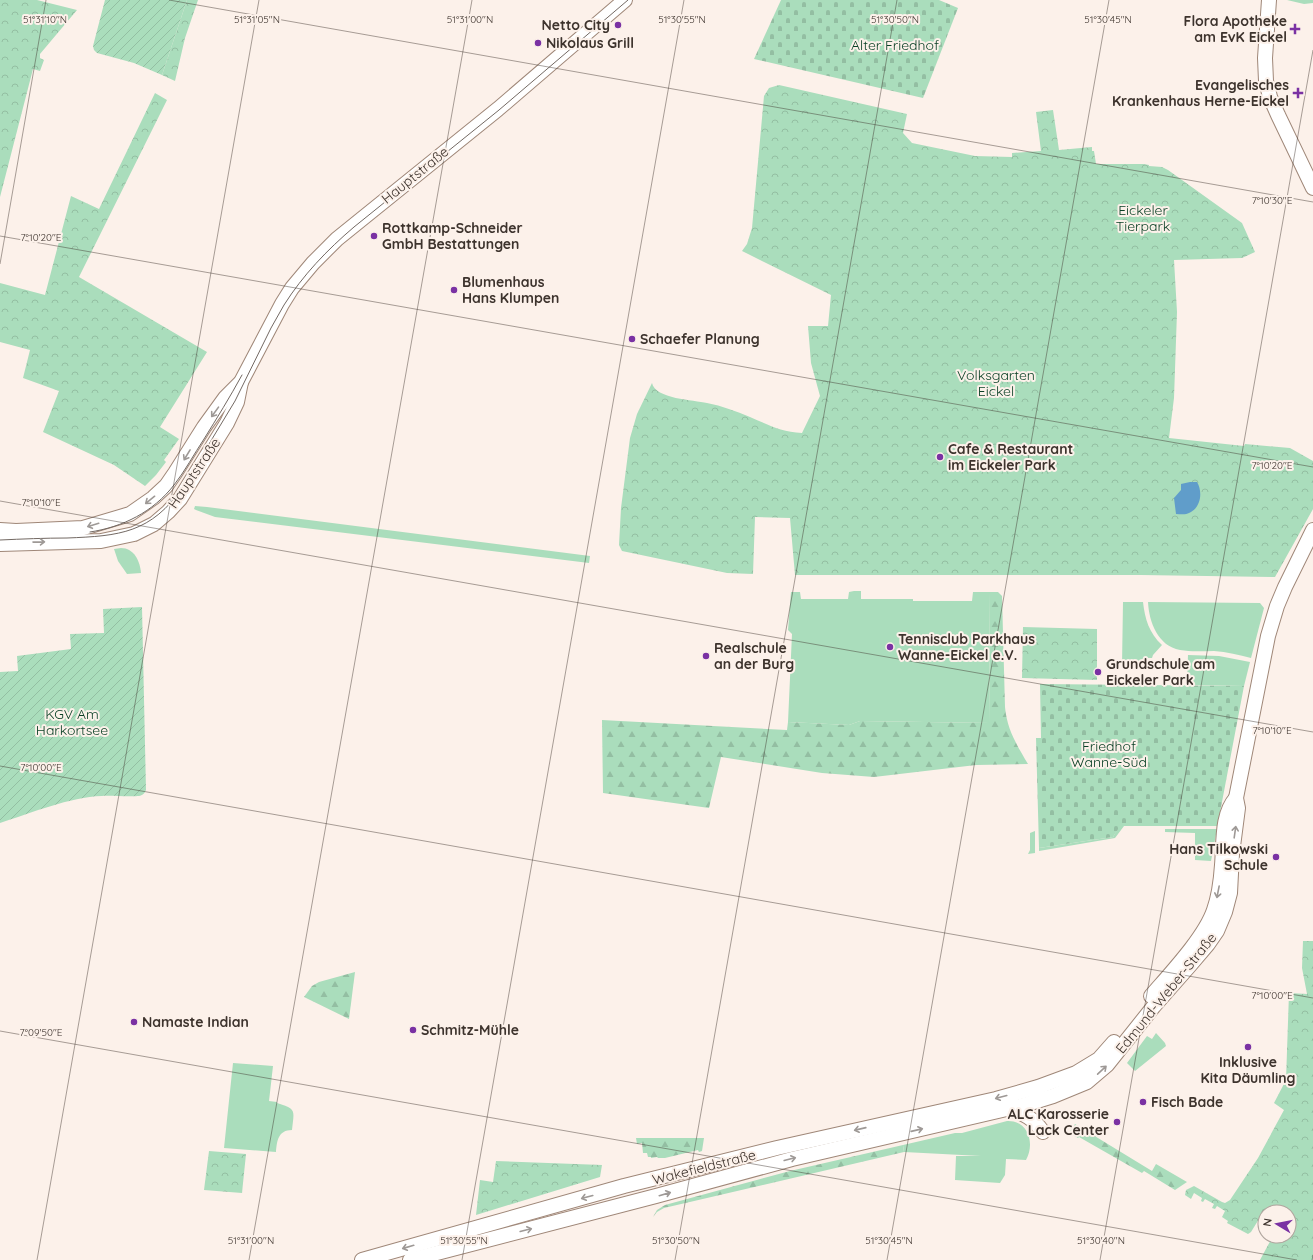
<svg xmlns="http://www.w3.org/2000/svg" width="1313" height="1260" viewBox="0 0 1313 1260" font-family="Quicksand,sans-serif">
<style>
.grass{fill:#aaddbc}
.forest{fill:url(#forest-firs)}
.cemetery{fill:url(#cemetery-stones)}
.park{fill:url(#park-crowns)}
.garden{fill:url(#garden-furrows)}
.water{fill:#609dca}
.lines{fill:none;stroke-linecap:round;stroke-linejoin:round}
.secondary-casing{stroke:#9f8778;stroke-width:16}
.secondary{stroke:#fff;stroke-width:14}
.tram{stroke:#736963;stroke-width:1}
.oneway{stroke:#9e9996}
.ticks{fill:none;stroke:#3d332d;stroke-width:1;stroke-opacity:0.45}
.poi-dot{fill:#7a31a3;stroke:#fcf1ea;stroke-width:1.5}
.labels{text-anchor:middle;stroke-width:4;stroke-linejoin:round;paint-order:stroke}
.poi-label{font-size:14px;font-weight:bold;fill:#3d332d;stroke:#fcf1ea;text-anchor:start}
.park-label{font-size:14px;fill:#0a4025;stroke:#fcf1ea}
.street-label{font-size:14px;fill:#3d332d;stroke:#fcf1ea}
.ticks-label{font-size:10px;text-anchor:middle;fill:#3d332d;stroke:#fcf1ea;stroke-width:4;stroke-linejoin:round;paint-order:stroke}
</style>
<defs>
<pattern id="forest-firs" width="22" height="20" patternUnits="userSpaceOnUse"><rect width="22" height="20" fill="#aaddbc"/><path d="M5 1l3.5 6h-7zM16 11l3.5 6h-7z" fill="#93bea2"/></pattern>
<pattern id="cemetery-stones" width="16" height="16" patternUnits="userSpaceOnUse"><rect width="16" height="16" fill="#aaddbc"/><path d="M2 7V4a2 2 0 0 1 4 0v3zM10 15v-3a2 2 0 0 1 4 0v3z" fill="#93bea2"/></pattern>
<pattern id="park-crowns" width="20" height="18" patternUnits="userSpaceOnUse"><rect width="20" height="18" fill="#aaddbc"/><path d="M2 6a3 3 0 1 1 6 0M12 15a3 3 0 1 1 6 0" fill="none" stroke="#93bea2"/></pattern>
<pattern id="garden-furrows" width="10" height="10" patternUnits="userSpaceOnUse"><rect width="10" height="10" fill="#aaddbc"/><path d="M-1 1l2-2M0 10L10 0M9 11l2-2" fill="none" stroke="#93bea2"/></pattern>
</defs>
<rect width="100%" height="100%" fill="#fcf1ea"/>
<g class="grass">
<path d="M 1287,0 L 1313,0 L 1313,3 L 1304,4 Z"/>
<path d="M 195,506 L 207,507 L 590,556 L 589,563 L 215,517 L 196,510 L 194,509 Z"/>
<path d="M 121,548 C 134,548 140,561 141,573 L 127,574 L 118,561 L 114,549 Z"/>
<path d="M 854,591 L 861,591 L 861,599 L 913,599 L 913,601 L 972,601 L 973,592 L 990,592 L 989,723 L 860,721 L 849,725 L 788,722 L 792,634 L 788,630 L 791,592 L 800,592 L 801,599 L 848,599 L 849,592 Z"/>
<path d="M 1123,602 L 1143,602 C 1145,619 1149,633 1162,645 L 1153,655 L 1152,658 L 1146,658 L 1145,665 L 1122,665 Z"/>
<path d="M 1148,602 L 1260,603 L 1264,608 L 1251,658 C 1239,655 1227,652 1214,651 C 1203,651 1191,652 1180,650 C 1158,646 1149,622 1148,602 Z"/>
<path d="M 1188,655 L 1219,656 L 1250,662 L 1244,686 L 1187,685 Z"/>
<path d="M 1121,823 L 1218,823 L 1218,826 L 1124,826 L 1115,838 L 1039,851 L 1039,848 L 1113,837 Z"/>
<path d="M 1165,829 L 1217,829 L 1211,861 L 1195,860 L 1195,833 L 1165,832 Z"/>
<path d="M 1035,831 L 1035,853 L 1028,854 L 1030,850 L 1030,833 Z"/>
<path d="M 1156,1033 L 1165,1043 L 1166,1046 L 1135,1071 L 1127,1063 L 1147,1036 L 1152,1039 Z"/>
<path d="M 233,1063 L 273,1066 L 269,1101 L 277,1102 L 277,1103 C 297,1109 294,1110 292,1130 C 278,1130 277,1141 276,1152 L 224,1148 Z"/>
<path d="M 1007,1121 C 1029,1120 1035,1144 1026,1160 L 1006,1159 L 1005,1175 L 1000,1183 L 955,1180 L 956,1156 L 981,1156 L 904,1152 L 903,1145 L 955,1133 L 962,1133 Z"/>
</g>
<g class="forest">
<path d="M 990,592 L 998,592 L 1002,596 L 1005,707 C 1007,730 1017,745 1028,764 L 976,765 L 874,777 L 822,773 L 721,757 L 709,808 L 603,793 L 602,720 L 787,730 L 788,722 L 849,725 L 860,721 L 989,723 Z"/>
<path d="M 355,972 L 349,1019 L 304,997 L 312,986 L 319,982 Z"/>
<path d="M 1075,1124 L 1152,1171 L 1156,1164 L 1187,1182 L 1175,1190 L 1144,1171 L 1142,1173 L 1079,1137 L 1078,1138 L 1069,1133 Z"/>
<path d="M 636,1138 L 704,1138 L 702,1151 L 699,1152 L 698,1150 L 665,1158 L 658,1158 L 657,1157 L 651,1158 L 651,1157 L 648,1157 L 647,1153 L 643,1153 L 642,1143 L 637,1144 Z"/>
<path d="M 903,1145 L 904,1152 L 664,1208 L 657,1212 L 653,1217 L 657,1210 L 665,1205 L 790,1171 Z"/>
</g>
<g class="cemetery">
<path d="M 781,0 L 939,0 L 958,8 L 923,98 L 754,59 Z"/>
<path d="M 1040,684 L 1244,686 L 1218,823 L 1122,823 L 1113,837 L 1039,848 L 1036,738 L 1041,738 Z"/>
</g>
<g class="park">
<path d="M 0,0 L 37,0 L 77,10 L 40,54 L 40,58 L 44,60 L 40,71 L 33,69 L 0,197 Z"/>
<path d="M 187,0 L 198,0 L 185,38 L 175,81 L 162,75 Z"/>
<path d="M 779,85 L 907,114 L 903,133 L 912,143 L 975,156 L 1012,157 L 1012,153 L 1041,151 L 1036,112 L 1053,110 L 1059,150 L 1092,147 L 1092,151 L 1094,151 L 1096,164 L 1144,164 L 1149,165 L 1149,166 L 1162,167 L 1168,170 L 1242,223 L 1255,252 L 1242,258 L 1174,260 L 1177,312 L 1174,398 L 1169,438 L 1244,446 L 1245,444 L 1290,448 L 1313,461 L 1313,509 L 1275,577 L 1141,575 L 795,575 L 790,518 L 755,517 L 753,574 L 727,573 L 622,551 L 619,545 L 621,508 L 630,438 L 637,414 L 652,383 C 655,399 694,400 707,403 C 722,406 736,411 750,417 C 769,425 781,432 802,433 L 820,396 L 811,363 L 808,326 L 828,326 L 831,295 L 742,251 L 747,244 L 752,228 L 764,96 L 769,88 Z"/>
<path d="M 155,93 L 167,100 L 79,277 L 207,352 L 160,427 L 179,439 L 164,460 L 166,462 L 156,475 L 145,486 L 114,465 L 43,432 L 59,391 L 23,378 L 30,350 L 0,342 L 0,283 L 45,295 L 71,196 L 99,209 Z"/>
<path d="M 1023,627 L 1097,629 L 1097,680 L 1022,678 Z"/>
<path d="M 1303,941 L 1313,941 L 1313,1260 L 1260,1260 L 1273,1236 L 1289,1236 L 1289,1212 L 1265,1212 L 1265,1217 L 1259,1219 L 1251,1232 L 1248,1234 L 1227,1223 L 1228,1221 L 1222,1217 L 1225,1211 L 1217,1206 L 1215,1209 L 1212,1208 L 1214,1204 L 1205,1199 L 1203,1202 L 1201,1201 L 1202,1198 L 1194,1193 L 1191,1199 L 1185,1195 L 1186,1190 L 1194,1186 L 1222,1202 L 1225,1203 L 1230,1200 L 1258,1158 L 1284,1110 L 1274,1103 L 1286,1080 L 1289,993 L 1307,994 L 1302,968 Z"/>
<path d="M 209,1151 L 246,1154 L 242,1193 L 204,1190 Z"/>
<path d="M 496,1161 L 602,1165 L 600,1177 L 476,1215 L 480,1180 L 493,1182 Z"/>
</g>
<g class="garden">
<path d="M 105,0 L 187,0 L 162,75 L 134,63 L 97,53 L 94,50 L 93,46 Z"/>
<path d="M 142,607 L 146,790 C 145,792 144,794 142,795 C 137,798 110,795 102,796 C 70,797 31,813 0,823 L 0,672 L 18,671 L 17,656 L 71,649 L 70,634 L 104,633 L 103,609 Z"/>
</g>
<path class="water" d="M 1190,482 L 1197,482 C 1203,492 1201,508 1189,513 C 1186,515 1180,514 1176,514 L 1174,498 L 1181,490 L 1181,484 Z"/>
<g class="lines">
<g class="secondary-casing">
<g id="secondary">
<path d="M 1269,0 L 1265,58 L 1266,81 L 1270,97 L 1278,115 L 1313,188"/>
<path d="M 0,530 L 16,531 L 83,528 L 130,514 L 153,498 L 166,486 L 175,473 L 204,427 L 225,398 L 241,382 L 282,304 L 292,288 L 313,263 L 337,239 L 498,109 L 625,0"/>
<path d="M 0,544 L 101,541 L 134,534 L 154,524 L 168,512 L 180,499 L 227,423 L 237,402 L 241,382"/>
<path d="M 1151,996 C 1170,974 1205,937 1214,910 C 1219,896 1221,880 1222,865 C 1224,843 1221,815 1236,798"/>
<path d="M 1009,1109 C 1024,1113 1034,1119 1043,1132"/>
<path d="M 362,1260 L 624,1186 L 777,1148 L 996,1099 L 1038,1087 L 1076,1073 L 1099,1059 L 1114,1042"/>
<path d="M 410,1260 L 656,1196 L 792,1159 L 1024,1105 L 1053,1096 L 1087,1082 L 1107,1065 L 1154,1006 L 1191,964 L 1208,944 L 1217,931 L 1225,912 L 1230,893 L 1232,854 L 1238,808 L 1236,798 L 1268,636 L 1277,606 L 1285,587 L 1313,530"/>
</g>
</g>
<use href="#secondary" class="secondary"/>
<g class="tram">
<path d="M 90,532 C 123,527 153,512 174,485 C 185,471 194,454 204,439 C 217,418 230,397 242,375"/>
<path d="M 0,540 C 22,539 45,538 67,538 C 120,536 151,533 183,487 L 235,401 L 271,328 L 284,305 C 303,275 327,250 354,227 L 499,110 L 628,0"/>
</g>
</g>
<defs><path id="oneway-shaft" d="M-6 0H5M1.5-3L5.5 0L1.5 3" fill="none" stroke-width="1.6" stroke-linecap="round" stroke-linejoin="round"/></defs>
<g class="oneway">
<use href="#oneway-shaft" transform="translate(215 412) rotate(126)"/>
<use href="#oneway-shaft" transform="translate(187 455) rotate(121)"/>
<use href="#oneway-shaft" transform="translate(150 500) rotate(141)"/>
<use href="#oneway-shaft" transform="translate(93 525) rotate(163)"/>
<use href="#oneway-shaft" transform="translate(39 542) rotate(-1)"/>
<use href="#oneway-shaft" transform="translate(1235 832) rotate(-82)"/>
<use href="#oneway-shaft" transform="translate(1218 892) rotate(101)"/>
<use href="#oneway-shaft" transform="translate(1102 1070) rotate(-43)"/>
<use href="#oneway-shaft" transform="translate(1001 1097) rotate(165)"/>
<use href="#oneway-shaft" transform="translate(860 1129) rotate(167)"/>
<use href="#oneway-shaft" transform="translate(917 1130) rotate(-13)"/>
<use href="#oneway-shaft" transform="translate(790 1159) rotate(-14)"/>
<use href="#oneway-shaft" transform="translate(665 1194) rotate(-16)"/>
<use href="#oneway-shaft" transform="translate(587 1197) rotate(165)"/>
<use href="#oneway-shaft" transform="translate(526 1230) rotate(-14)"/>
<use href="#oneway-shaft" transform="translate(408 1247) rotate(164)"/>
</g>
<path class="ticks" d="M 169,0 L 1313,202M 0,236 L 1313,467M 0,264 L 46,0M 0,501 L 1313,732M 0,766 L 1313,998M 0,1031 L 1297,1260M 37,1260 L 259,0M 249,1260 L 472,0M 462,1260 L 684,0M 675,1260 L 897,0M 887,1260 L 1109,0M 1100,1260 L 1313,50M 1312,1260 L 1313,1255"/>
<g class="poi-dot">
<circle cx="618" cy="25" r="4"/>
<path d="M1293 23h4v4h4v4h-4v4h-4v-4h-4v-4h4z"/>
<circle cx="538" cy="43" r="4"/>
<path d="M1296 87h4v4h4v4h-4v4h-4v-4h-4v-4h4z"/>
<circle cx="374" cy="236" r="4"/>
<circle cx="454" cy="290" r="4"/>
<circle cx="632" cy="339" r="4"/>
<circle cx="940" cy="457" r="4"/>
<circle cx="890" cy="647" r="4"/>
<circle cx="706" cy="656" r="4"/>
<circle cx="1098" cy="672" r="4"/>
<circle cx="1276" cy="857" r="4"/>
<circle cx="134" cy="1022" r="4"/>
<circle cx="413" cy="1030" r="4"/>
<circle cx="1248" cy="1047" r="4"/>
<circle cx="1143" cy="1102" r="4"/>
<circle cx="1117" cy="1122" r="4"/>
</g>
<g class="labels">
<g class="poi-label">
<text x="1287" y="26" text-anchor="end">Flora Apotheke<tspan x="1287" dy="16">am EvK Eickel</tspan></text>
<text x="610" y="30" text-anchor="end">Netto City</text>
<text x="546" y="48">Nikolaus Grill</text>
<text x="1289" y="90" text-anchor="end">Evangelisches<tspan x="1289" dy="16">Krankenhaus Herne-Eickel</tspan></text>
<text x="382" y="233">Rottkamp-Schneider<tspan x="382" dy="16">GmbH Bestattungen</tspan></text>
<text x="462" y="287">Blumenhaus<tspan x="462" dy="16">Hans Klumpen</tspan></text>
<text x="640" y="344">Schaefer Planung</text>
<text x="948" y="454">Cafe &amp; Restaurant<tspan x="948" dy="16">im Eickeler Park</tspan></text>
<text x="898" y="644">Tennisclub Parkhaus<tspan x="898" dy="16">Wanne-Eickel e.V.</tspan></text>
<text x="714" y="653">Realschule<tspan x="714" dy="16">an der Burg</tspan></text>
<text x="1106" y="669">Grundschule am<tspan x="1106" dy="16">Eickeler Park</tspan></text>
<text x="1268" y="854" text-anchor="end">Hans Tilkowski<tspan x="1268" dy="16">Schule</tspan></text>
<text x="142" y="1027">Namaste Indian</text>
<text x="421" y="1035">Schmitz-Mühle</text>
<text x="1248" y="1067" text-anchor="middle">Inklusive<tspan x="1248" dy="16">Kita Däumling</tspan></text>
<text x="1151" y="1107">Fisch Bade</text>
<text x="1109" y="1119" text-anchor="end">ALC Karosserie<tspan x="1109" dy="16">Lack Center</tspan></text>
</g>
<g class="park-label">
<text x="895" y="50">Alter Friedhof</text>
<text x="1143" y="215">Eickeler<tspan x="1143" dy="16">Tierpark</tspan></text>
<text x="996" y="380">Volksgarten<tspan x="996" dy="16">Eickel</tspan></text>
<text x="72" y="719">KGV Am<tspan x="72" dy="16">Harkortsee</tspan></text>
<text x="1109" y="751">Friedhof<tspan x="1109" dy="16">Wanne-Süd</tspan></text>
</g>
<g class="street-label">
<text transform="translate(415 175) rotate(-39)" y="5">Hauptstraße</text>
<text transform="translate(194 473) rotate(-56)" y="5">Hauptstraße</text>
<text transform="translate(1166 993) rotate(-51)" y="5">Edmund-Weber-Straße</text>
<text transform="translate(704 1167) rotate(-14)" y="5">Wakefieldstraße</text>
</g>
</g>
<g class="ticks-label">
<text x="45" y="23">51°31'10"N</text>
<text x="257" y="23">51°31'05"N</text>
<text x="470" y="23">51°31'00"N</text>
<text x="682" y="23">51°30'55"N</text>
<text x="895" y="23">51°30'50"N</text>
<text x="1108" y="23">51°30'45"N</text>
<text x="1272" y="204">7°10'30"E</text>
<text x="41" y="241">7°10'20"E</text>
<text x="1272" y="469">7°10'20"E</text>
<text x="41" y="506">7°10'10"E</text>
<text x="1272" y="734">7°10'10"E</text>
<text x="41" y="771">7°10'00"E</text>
<text x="1272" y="999">7°10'00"E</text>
<text x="41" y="1036">7°09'50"E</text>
<text x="251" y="1244">51°31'00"N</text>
<text x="464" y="1244">51°30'55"N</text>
<text x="676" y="1244">51°30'50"N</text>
<text x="889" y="1244">51°30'45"N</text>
<text x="1101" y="1244">51°30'40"N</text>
</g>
<g transform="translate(1277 1224) rotate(280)"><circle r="19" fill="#fcf1ea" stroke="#b0a59e"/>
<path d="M0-3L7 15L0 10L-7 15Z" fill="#7a31a3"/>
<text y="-6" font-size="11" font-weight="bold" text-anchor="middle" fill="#3d332d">N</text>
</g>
</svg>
